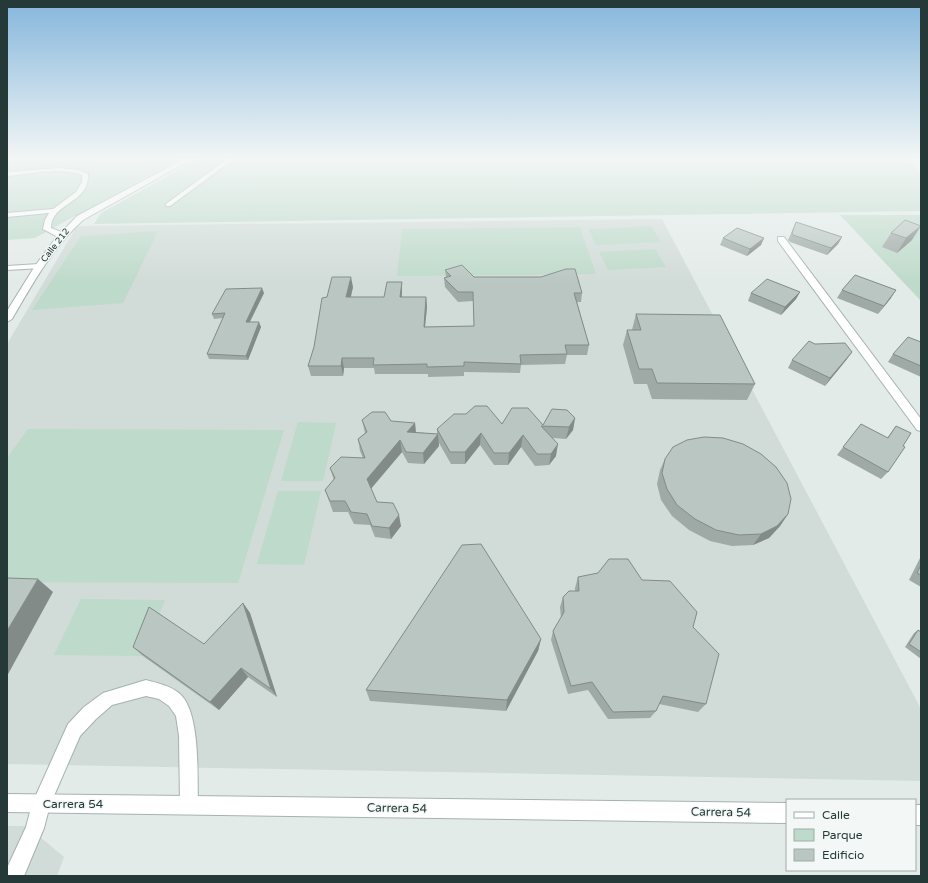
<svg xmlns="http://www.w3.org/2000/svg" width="928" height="883" viewBox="0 0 928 883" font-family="'Varela Round',sans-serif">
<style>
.built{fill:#d1dbd8}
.green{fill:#bedaca}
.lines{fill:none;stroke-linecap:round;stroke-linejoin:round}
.service-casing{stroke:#a6b2b0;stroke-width:2}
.minor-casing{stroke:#a6b2b0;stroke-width:2}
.service{fill:#fff;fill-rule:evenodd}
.minor{fill:#fff;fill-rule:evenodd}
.wall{fill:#9faaa7}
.shaded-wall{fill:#828b88}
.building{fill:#b9c6c2;stroke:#828b88}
.labels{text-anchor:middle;stroke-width:3;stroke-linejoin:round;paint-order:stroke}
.far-street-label{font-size:9px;fill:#253a38;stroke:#f3f8f6}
.near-street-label{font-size:12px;fill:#253a38;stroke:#f3f8f6}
</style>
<rect width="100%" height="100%" fill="#e3ebe9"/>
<g class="built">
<path d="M 662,219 L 921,709 L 921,781 L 7,764 L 7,344 L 77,226 Z"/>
<path d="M 7,826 L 27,826 L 64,857 L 57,876 L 7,876 Z"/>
</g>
<g class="green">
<path d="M 7,159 L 179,159 L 35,238 L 7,240 Z"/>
<path d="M 199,159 L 910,159 L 921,176 L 921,211 L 94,224 L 101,213 Z"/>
<path d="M 840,215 L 921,215 L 921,301 Z"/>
<path d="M 651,226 L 661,242 L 596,245 L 588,229 Z"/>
<path d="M 580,227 L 596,274 L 397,276 L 402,229 Z"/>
<path d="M 158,231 L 123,303 L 32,310 L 81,236 Z"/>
<path d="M 655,249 L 666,267 L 608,270 L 599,252 Z"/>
<path d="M 298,422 L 336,423 L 323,481 L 281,481 Z"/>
<path d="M 28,429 L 284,430 L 238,583 L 7,582 L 7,458 Z"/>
<path d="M 278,491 L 321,491 L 304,565 L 257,564 Z"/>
<path d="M 81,599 L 165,600 L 143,656 L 54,655 Z"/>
</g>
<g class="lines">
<g class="service-casing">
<g id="service">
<path d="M 227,159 L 234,159 L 170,206 L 166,206 L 166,204 Z"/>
<path d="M 59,168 L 79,170 L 88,174 C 90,204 51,202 51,228 L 64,233 L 64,237 L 58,237 L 43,229 L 45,220 L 49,213 L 7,217 L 7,213 L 53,209 L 76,192 L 82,182 L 82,175 C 61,167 29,174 7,176 L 7,172 Z"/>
<path d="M 39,264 L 42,264 L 42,268 L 7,270 L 7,266 Z"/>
<path d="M 146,680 C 158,683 171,686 180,694 C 201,713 197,778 198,805 L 195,811 L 189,814 L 183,811 L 180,805 L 179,736 L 176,716 L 169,706 L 159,699 L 146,696 L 112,705 L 96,719 L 80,736 L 50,805 L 44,828 L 24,876 L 7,876 L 7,868 L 26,827 L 32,804 L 68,724 L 84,707 L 103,693 Z"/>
</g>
</g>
<g class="minor-casing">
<g id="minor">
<path d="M 184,159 L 192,159 L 83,220 C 52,248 33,283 12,319 L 7,322 L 7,311 L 35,266 L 55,239 L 77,216 Z"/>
<path d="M 778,237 L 784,237 L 921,419 L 921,431 L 917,430 L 778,241 Z"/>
<path d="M 7,794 L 787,803 L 787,823 L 7,812 Z"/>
<rect x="915" y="805" width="6" height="20"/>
</g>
</g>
<use href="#service" class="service"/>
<use href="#minor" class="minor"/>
</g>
<g class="wall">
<path d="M 796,222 L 842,237 L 838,244 L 827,255 L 790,242 L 788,240 Z"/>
<path d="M 891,233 L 912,240 L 897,253 L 882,247 Z"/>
<path d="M 723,238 L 764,238 L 761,245 L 747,256 L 720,245 Z"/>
<path d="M 445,270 L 474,277 L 582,293 L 581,302 L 577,302 L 589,345 L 587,355 L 567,355 L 565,364 L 521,365 L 520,373 L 464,372 L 464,376 L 428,377 L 428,374 L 375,374 L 374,368 L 344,368 L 343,376 L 311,376 L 308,366 L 314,347 L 353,287 L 351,297 L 384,297 L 402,282 L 402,297 L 426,297 L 427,307 L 425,327 L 474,326 L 473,301 L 458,302 L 445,287 L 444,278 L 446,277 Z"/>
<path d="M 842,290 L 891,298 L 878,314 L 837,298 Z"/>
<path d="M 800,292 L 796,299 L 781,315 L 748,301 L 751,293 Z"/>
<path d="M 264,293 L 250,322 L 261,327 L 248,360 L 209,359 L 207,354 L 223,318 L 214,319 L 212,314 Z"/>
<path d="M 636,314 L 755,384 L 747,400 L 652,399 L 647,384 L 634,384 L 623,345 L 627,330 L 632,330 Z"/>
<path d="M 921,342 L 921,377 L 888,362 L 893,354 Z"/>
<path d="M 815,344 L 852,352 L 847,359 L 825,386 L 788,368 L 792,360 Z"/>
<path d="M 575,418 L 573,430 L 566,439 L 553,438 L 556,456 L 549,465 L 535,466 L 521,447 L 508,465 L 494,465 L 480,445 L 465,464 L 451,464 L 439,443 L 439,446 L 424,464 L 408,463 L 402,452 L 371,488 L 377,502 L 401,526 L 391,539 L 375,537 L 370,525 L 354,524 L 348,512 L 333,512 L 325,490 L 334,480 L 330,468 L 363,458 L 360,451 L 358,439 L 365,433 L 362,420 L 415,423 L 416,432 L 437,434 L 437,429 L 502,424 L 543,425 Z"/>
<path d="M 861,424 L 887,438 L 896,426 L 888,472 L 881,479 L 837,455 Z"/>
<path d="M 665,459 L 788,514 L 780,526 L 769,538 L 753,545 L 732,546 L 710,541 L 689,530 L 672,516 L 661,500 L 657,484 L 660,470 Z"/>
<path d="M 921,556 L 921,587 L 909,580 Z"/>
<path d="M 578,577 L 642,580 L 693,627 L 706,704 L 698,712 L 659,704 L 656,711 L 650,718 L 608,719 L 588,690 L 568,694 L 551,640 L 553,631 L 561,618 L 560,607 L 563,597 L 575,591 L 575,588 Z"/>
<path d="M 243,603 L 250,613 L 277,697 L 248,677 L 219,710 L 143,656 L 133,647 L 204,644 Z"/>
<path d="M 918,630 L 921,632 L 921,659 L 905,647 L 914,633 Z"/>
<path d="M 541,639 L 538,651 L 506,711 L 370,701 L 366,690 Z"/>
</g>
<g class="shaded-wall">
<path d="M 921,226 L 912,240 L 897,253 L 906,238 Z"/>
<path d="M 842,237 L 838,244 L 827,255 L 831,248 Z"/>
<path d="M 764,238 L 761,245 L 747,256 L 750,249 Z"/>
<path d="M 351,277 L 353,287 L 348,307 L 346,297 Z"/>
<path d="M 402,282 L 402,292 L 401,307 L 400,297 Z"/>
<path d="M 262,288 L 264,293 L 247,327 L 246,322 Z"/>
<path d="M 896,290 L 891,298 L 878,314 Z"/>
<path d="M 800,292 L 796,299 L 781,315 L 785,307 Z"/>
<path d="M 426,297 L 427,307 L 424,336 L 424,327 Z"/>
<path d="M 259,322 L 261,327 L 248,360 L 246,356 Z"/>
<path d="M 852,352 L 847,359 L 825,386 L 830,378 Z"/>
<path d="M 342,358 L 344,368 L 343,376 L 341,366 Z"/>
<path d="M 575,418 L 573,430 L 566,439 L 569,427 Z"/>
<path d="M 415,423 L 416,435 L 407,432 Z"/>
<path d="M 481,433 L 480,445 L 465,464 L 465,452 Z"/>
<path d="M 438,434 L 439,446 L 424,464 L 423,453 Z"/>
<path d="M 523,435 L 521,447 L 508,465 L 509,453 Z"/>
<path d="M 400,440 L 402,452 L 370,490 L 367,479 Z"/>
<path d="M 558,444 L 556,456 L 549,465 L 551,454 Z"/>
<path d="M 788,514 L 780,526 L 769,538 L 753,545 L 761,534 Z"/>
<path d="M 399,515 L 401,526 L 391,539 L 389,528 Z"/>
<path d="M 38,579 L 53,592 L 7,676 L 7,631 Z"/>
<path d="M 243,603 L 250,613 L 277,697 L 271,689 Z"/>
<path d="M 541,639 L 538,651 L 506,711 L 507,700 Z"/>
<path d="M 241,668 L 248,677 L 219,710 L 210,702 Z"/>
</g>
<g class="building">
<path d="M 905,220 L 921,226 L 906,238 L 891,233 Z"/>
<path d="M 796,222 L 842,237 L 831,248 L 793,235 L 792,233 Z"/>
<path d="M 737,228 L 764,238 L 750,249 L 723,238 Z"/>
<path d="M 462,265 L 474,277 L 541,277 L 566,269 L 575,269 L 582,293 L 574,293 L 589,345 L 565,345 L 567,354 L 520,355 L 521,364 L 464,362 L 464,366 L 427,367 L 427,364 L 373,365 L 374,358 L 342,358 L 341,366 L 308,366 L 314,347 L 322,298 L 327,297 L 332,277 L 351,277 L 346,297 L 384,297 L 387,282 L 402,282 L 400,297 L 426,297 L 424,327 L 474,326 L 473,292 L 458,292 L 444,278 L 451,276 L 445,270 Z"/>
<path d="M 855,275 L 896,290 L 884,306 L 842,290 Z"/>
<path d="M 767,279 L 800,292 L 785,307 L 751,293 Z"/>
<path d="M 262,288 L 246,322 L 259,322 L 246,356 L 207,354 L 225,313 L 212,314 L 226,289 Z"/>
<path d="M 636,314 L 720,315 L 755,384 L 657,383 L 652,369 L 639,369 L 627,330 L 641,330 Z"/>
<path d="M 908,337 L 921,342 L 921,366 L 893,354 Z"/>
<path d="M 809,341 L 815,344 L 845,343 L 852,352 L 830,378 L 792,360 Z"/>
<path d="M 475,406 L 487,406 L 502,424 L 512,408 L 528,408 L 543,425 L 552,409 L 567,410 L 575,418 L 569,427 L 541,426 L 558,444 L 551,454 L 537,454 L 523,435 L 509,453 L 494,453 L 481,433 L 465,452 L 450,452 L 437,429 L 454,414 L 466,414 Z"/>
<path d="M 372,412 L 385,412 L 391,421 L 415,423 L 407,432 L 438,434 L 423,453 L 406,452 L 400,440 L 367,479 L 377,502 L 393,503 L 399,515 L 389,528 L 372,526 L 367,514 L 351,512 L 345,501 L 330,501 L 325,490 L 335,478 L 330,468 L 341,457 L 365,458 L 358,439 L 367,432 L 362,420 Z"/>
<path d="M 861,424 L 888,438 L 896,426 L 911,433 L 903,446 L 905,447 L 888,472 L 843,447 Z"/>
<path d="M 704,437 L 723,438 L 743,444 L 761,454 L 776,467 L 787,483 L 791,499 L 788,514 L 777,526 L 761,534 L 739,535 L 716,530 L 695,519 L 677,505 L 667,489 L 662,473 L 665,459 L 673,447 L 687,440 Z"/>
<path d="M 481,544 L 541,639 L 507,700 L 366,690 L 462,545 Z"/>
<path d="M 609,559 L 628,559 L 642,580 L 670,581 L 697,612 L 693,627 L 719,654 L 706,704 L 663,696 L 656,711 L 613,712 L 592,682 L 571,686 L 553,631 L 564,612 L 563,597 L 569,591 L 579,591 L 578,577 L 598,573 Z"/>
<path d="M 921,565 L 921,575 L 917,573 Z"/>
<path d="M 7,578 L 38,579 L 7,631 Z"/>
<path d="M 243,603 L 271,689 L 241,668 L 210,702 L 133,647 L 149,607 L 204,644 Z"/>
<path d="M 918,630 L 921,632 L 921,652 L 909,644 Z"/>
</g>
<linearGradient id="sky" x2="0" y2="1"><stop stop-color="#85b6dc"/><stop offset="0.56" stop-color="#f2f6f5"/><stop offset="1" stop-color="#f2f6f5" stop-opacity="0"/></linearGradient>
<rect width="928" height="283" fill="url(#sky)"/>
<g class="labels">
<g class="far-street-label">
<text transform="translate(55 245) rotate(-52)" y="3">Calle 212</text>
</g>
<g class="near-street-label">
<text x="73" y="808">Carrera 54</text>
<text transform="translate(397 808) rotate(1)" y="4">Carrera 54</text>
<text transform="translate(721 812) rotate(1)" y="4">Carrera 54</text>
</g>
</g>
<rect width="928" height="883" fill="none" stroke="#253a38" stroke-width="16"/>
<rect x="786" y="799" width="130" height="72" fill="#f3f8f6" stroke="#a1acaa"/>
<rect x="794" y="812" width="20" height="6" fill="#ffffff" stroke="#a1acaa"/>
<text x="822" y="819" font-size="12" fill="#253a38">Calle</text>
<rect x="794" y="829" width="20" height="12" fill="#bedaca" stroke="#a1acaa"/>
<text x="822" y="839" font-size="12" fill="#253a38">Parque</text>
<rect x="794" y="849" width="20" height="12" fill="#b9c6c2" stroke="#a1acaa"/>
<text x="822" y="859" font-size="12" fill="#253a38">Edificio</text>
</svg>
